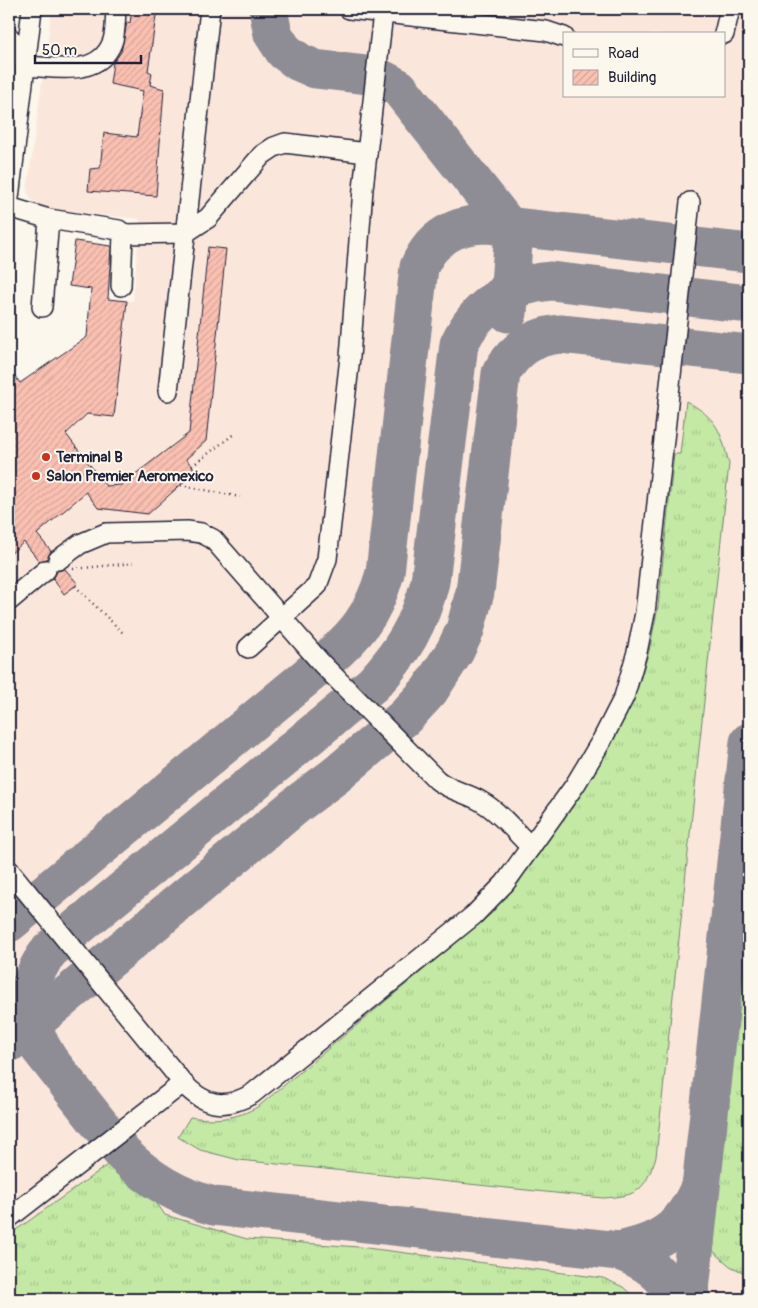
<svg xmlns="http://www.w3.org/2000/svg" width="758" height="1308" viewBox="0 0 758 1308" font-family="Pangolin,sans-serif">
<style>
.built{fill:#fbe6db;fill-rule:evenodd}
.grass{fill:url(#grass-tufts);stroke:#728670}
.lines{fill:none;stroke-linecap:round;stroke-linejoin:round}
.taxiway{stroke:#8e8c94;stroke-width:39}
.building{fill:url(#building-hatch);stroke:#22223b}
.minor-casing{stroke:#22223b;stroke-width:22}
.path{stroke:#22223b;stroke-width:2.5;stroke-dasharray:1 4;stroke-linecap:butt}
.minor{stroke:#fbf7ec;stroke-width:19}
.poi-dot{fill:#c8321e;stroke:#fbf7ec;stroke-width:2}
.labels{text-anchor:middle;stroke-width:4;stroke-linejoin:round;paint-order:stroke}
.poi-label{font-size:15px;font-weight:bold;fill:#22223b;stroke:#fbf7ec;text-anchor:start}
</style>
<defs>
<pattern id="grass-tufts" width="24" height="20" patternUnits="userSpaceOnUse" patternTransform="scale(1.25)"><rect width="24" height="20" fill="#c3e9a4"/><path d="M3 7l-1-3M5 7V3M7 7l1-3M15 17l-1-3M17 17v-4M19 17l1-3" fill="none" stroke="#a7c88e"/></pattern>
<pattern id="building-hatch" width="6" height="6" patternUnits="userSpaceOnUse" patternTransform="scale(1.25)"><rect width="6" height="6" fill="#fac0b2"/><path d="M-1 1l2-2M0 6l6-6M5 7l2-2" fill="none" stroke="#d6a59a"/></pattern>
</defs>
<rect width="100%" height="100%" fill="#fbf7ec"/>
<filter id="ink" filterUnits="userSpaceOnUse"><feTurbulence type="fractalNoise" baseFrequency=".02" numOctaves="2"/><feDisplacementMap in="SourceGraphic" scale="10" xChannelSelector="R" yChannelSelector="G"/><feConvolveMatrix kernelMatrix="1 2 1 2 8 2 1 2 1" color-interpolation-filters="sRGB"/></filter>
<g filter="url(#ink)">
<path class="built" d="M 52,9 L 749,9 L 749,1299 L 9,1299 L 9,368 L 21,383 L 87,337 L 91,297 L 133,301 L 140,219 L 36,208 L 27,191 ZM 564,34 L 724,34 L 724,96 L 564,96 Z"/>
<g class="grass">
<path d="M 686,401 C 717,418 721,431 729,464 L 656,1157 C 644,1191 639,1196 603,1198 L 239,1160 L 200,1150 L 178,1137 L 190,1117 C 215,1121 237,1119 259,1106 L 492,913 L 601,762 L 638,687 L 649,651 L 658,607 L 674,454 L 680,454 Z"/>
<path d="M 749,911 L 749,1275 L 730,1266 L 713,1251 L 712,1206 Z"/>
<path d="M 123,1154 L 165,1215 L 247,1239 L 359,1247 L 603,1278 L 623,1287 L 636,1299 L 9,1299 L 9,1235 Z"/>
</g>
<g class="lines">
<g class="taxiway">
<path d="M 268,9 L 273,34 L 284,51 L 299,62 L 315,69 L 376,76 L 399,88 L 495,209 L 509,227 L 513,243 L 508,313"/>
<path d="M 9,923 L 322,664 C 355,636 373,616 385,573 L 419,267 C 432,237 456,224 488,224 L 749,253"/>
<path d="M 30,1036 L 123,1154 C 150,1180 178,1197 214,1206 L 619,1251 C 646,1261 664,1273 676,1299"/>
<path d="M 9,1043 L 300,802 L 335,776 L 405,717 L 429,691 L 455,651 L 465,630 L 475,592 L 501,373 C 515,349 533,336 561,334 L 749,354"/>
<path d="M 47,1057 C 24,1020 22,985 50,950 L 373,684 C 402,653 420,623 430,582 L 459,344 C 477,306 510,284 551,281 L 749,304"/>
<path d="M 619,1251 C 662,1242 681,1229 699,1189"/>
<path d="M 689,1299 L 749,742"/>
</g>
</g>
<g class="building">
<path d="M 132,9 L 157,9 L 148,71 L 152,73 L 150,85 L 164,89 L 156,196 L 88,191 L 90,169 L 100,168 L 104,133 L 137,137 L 143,91 L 110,84 L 113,63 L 121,52 L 127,22 L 130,23 Z"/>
<path d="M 75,241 L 111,246 L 108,299 L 127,301 L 114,417 L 87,414 L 66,434 L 106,486 L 121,485 L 189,433 L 208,247 L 226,249 L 206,441 L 186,459 L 196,471 L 148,514 L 98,508 L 86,492 L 37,534 L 51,551 L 47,559 L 39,561 L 24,542 L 9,555 L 9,368 L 20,383 L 87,337 L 91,289 L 69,286 Z"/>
<path d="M 65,569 L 78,584 L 64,594 L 53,579 L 57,571 Z"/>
</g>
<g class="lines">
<g class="minor-casing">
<g id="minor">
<path d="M 349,9 L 546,31 L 564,37"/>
<path d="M 724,34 L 730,9"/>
<path d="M 9,37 L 20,49 L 25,66"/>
<path d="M 25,66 C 54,67 98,78 112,43 C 116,34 115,19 116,9"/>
<path d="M 9,198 L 32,9"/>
<path d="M 9,207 L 49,219 L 119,230 L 123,234 L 121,286"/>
<path d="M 123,234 L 185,233 L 208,218 L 262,155 L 274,147 L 285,143 L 367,153"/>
<path d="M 42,307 L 49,219"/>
<path d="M 168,391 L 210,9"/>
<path d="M 58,560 L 80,544 L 106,533 L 187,531 L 201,533 L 213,539 L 322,664 L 437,780 C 450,791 468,793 482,802 C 501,813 515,832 531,847"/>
<path d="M 9,601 L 46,570"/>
<path d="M 248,648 L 317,586 L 327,559 L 350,357 L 363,189 L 383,13"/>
<path d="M 9,870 L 183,1083"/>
<path d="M 9,1218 L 183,1083 C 204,1106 224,1110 252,1094 L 474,915 L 505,883 L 575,785 L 602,740 L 624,697 L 637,652 L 645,613 L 690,202"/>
</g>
</g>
<g class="path">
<path d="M 192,466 L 234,434"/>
<path d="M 181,485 L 240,497"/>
<path d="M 73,569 L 133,563"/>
<path d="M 75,586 L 124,634"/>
</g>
<use href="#minor" class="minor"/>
</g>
</g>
<g class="poi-dot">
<circle cx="46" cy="457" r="5"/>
<circle cx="36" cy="476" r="5"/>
</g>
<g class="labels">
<g class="poi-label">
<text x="56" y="462">Terminal B</text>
<text x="46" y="481">Salon Premier Aeromexico</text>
</g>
</g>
<rect width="758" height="1308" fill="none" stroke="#fbf7ec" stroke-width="30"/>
<rect x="15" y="15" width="728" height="1278" fill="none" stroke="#22223b" stroke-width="2" filter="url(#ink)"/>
<rect x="563" y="32" width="162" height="65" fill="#fbf7ec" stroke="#a4a2a5"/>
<rect x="573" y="49" width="25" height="8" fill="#fbf7ec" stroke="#a4a2a5"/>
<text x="608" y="58" font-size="15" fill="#22223b">Road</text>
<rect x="573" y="70" width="25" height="15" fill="url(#building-hatch)" stroke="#a4a2a5"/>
<text x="608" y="82" font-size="15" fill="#22223b">Building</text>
<path d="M35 55v8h106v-8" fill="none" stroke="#22223b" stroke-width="2.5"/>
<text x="42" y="55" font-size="15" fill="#22223b" stroke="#fbf7ec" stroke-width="4" paint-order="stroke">50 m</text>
</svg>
